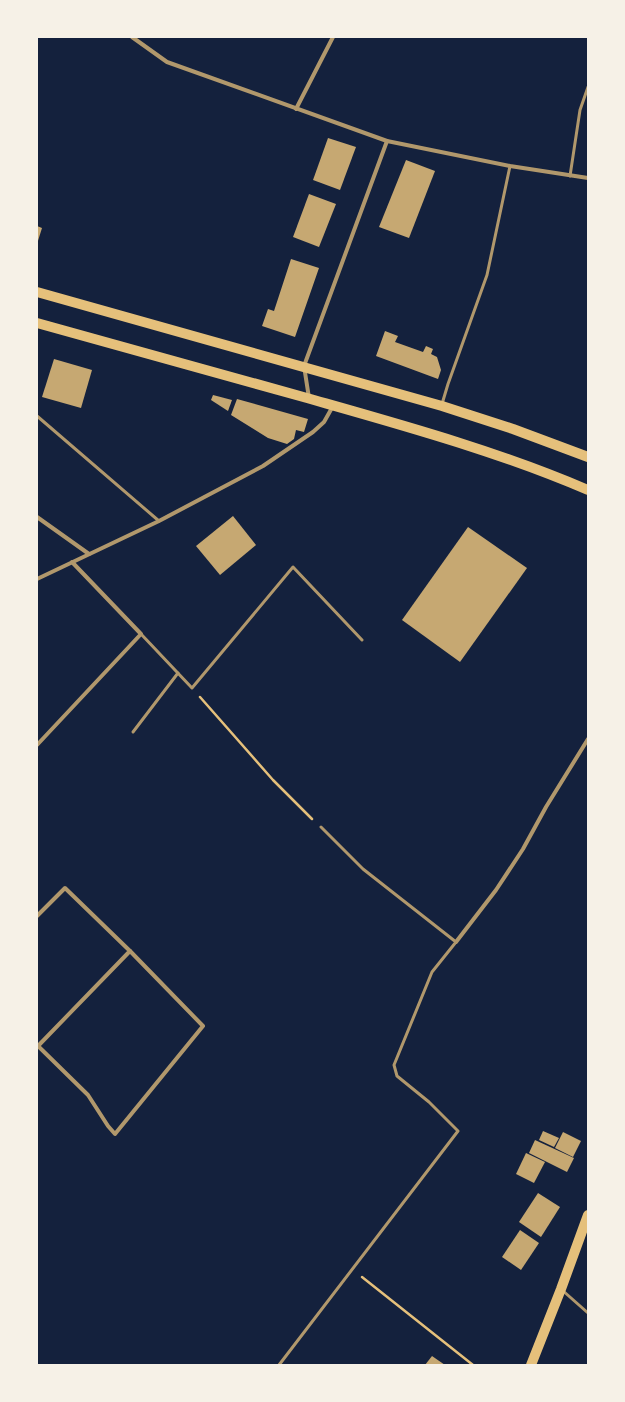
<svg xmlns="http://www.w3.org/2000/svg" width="625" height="1402" viewBox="0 0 625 1402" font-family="'Playfair Display',serif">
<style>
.building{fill:#c6a872}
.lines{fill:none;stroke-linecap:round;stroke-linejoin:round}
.path{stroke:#e5c07b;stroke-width:2.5}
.service{stroke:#b1986c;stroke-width:3}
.minor{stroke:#b1986c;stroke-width:4}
.primary{stroke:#e5c07b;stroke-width:10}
</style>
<rect width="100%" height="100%" fill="#14213d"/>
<g class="building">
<path d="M 328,138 L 356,147 L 340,190 L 313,180 Z"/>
<path d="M 406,160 L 435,171 L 409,238 L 379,227 Z"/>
<path d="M 309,194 L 336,204 L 319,247 L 293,237 Z"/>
<path d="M 37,226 L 42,228 L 37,244 Z"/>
<path d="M 291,259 L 319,268 L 295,337 L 262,326 L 268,309 L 274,311 Z"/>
<path d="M 385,331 L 398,336 L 395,342 L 423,352 L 426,346 L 433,349 L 431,354 L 437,357 L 441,370 L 438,379 L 376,356 Z"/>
<path d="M 54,359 L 92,370 L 81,408 L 42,397 Z"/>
<path d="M 213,395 L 232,400 L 228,411 L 211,400 Z"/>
<path d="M 237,399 L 308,419 L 304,432 L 296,430 L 294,439 L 287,444 L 268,438 L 231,415 Z"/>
<path d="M 233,516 L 256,545 L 220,575 L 196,546 Z"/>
<path d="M 468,527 L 527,568 L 460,662 L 402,620 Z"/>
<path d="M 543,1131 L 559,1138 L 554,1147 L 539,1140 Z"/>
<path d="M 563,1132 L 581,1141 L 573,1157 L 555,1148 Z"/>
<path d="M 535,1140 L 574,1158 L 567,1172 L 529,1153 Z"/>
<path d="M 526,1153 L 545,1162 L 534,1183 L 516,1174 Z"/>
<path d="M 538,1193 L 560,1207 L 541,1237 L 519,1222 Z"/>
<path d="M 520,1230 L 539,1243 L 521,1270 L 502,1257 Z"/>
<path d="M 432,1356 L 445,1365 L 425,1365 Z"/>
</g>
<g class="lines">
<g class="path">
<path d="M 200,697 L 273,780 L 312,819"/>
<path d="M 362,1277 L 473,1365"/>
</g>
<g class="service">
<path d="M 570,176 L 580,110 L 588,87"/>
<path d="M 442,404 L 448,384 L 487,275 L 510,166"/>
<path d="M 37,416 L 159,521"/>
<path d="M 141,634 L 192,688 L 293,567 L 362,640"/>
<path d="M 133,732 L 178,673"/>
<path d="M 562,1290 L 588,1313"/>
<path d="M 279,1365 L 458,1131 L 429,1102 L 397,1076 L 394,1065 L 432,972 L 456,942 L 363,869 L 321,827"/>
</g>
<g class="minor">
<path d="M 132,37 L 167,62 L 387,141 L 510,166 L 588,178"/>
<path d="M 296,109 L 333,37"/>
<path d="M 309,398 L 304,366 L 387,141"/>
<path d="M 37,517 L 89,554"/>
<path d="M 37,579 L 159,521 L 263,466 L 313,432 L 324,422 L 333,406"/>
<path d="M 37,745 L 141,634 L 72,562"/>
<path d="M 37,916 L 65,888 L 130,951 L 38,1046"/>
<path d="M 456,942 L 496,890 L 523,849 L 546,807 L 588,739"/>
<path d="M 37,1045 L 88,1095 L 108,1126 L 115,1134 L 203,1026 L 130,951"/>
</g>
<g class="primary">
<path d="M 37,292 L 442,406 L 513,429 L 588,457"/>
<path d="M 37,323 C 127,348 217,373 307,398 C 402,425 497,451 588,490"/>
<path d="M 531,1365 L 561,1289 L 588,1215"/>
</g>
</g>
<rect width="625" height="1402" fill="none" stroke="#f6f1e7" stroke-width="76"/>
</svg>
